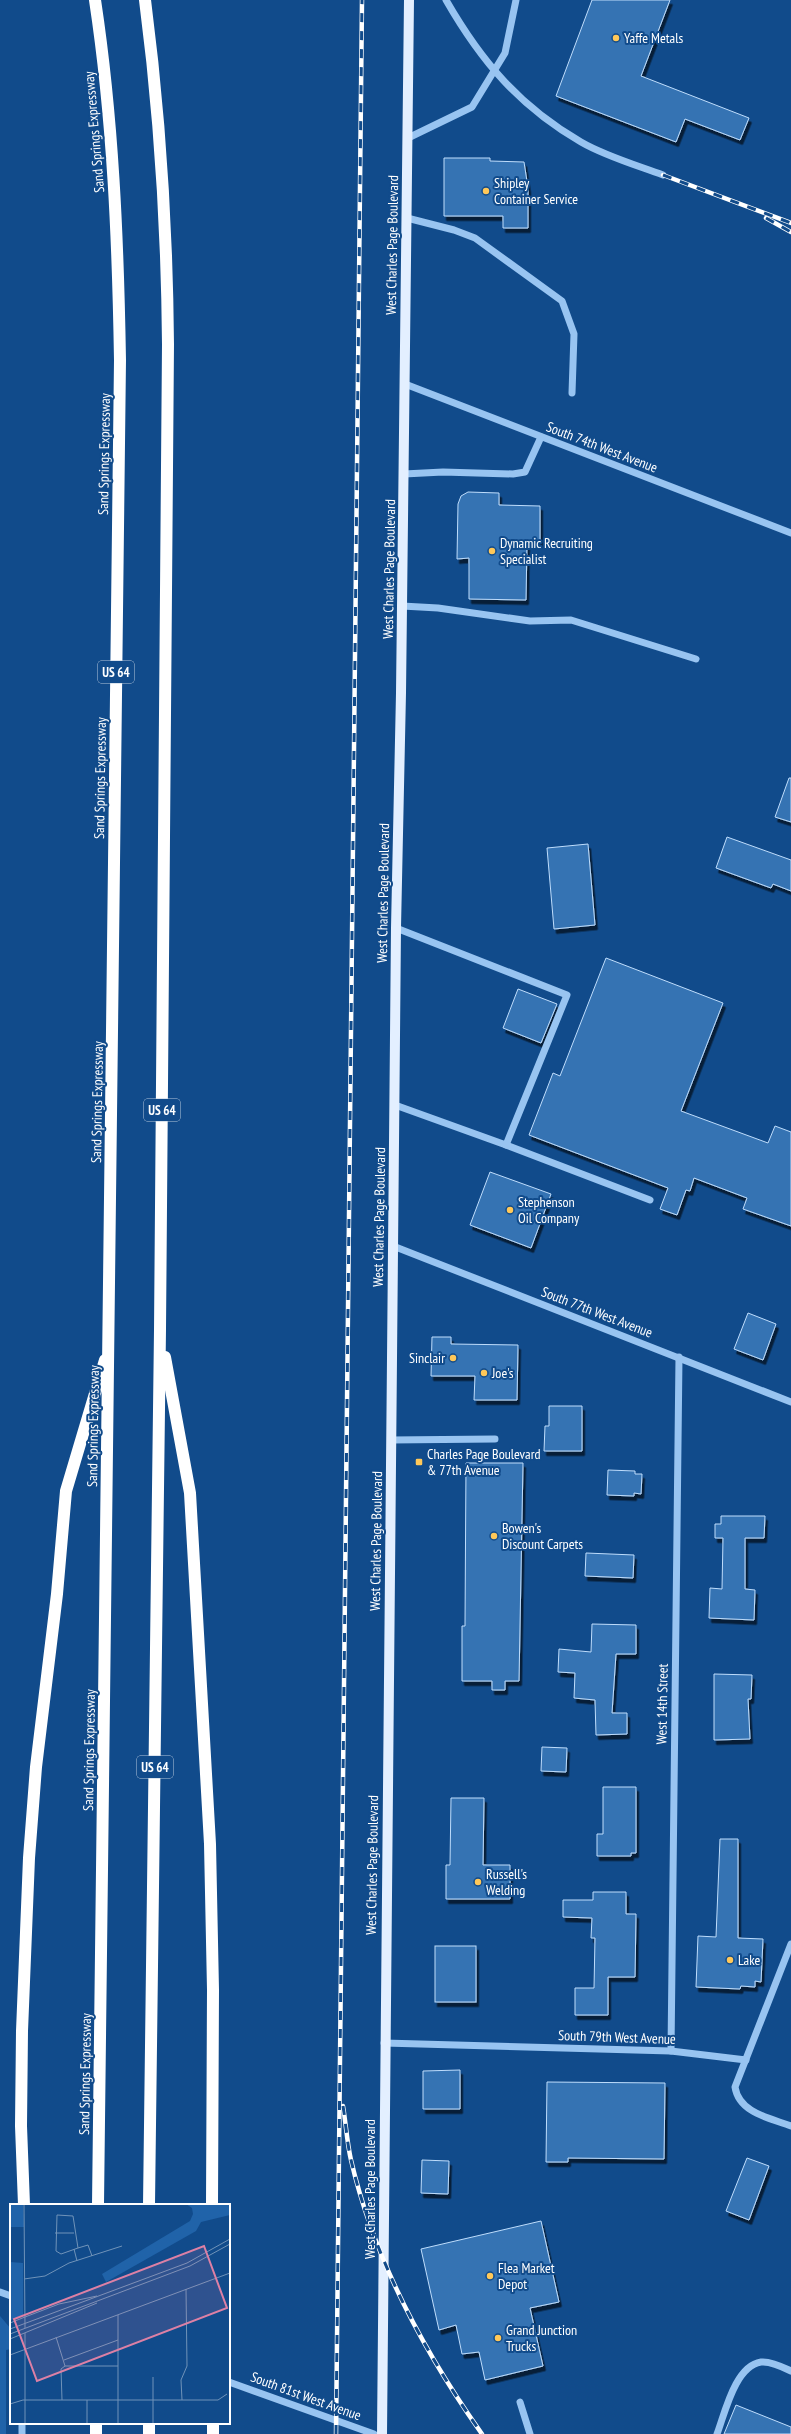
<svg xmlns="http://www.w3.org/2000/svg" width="791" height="2434" viewBox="0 0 791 2434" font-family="'PT Sans Narrow',sans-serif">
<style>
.green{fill:#2063a9}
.building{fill:#3573b3;stroke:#bfddfc;filter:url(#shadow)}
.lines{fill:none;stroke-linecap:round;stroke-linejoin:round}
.minor{stroke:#98c4f1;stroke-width:7}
.major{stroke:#e3efff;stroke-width:10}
.highway{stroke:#fff;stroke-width:12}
.rail-casing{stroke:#fff;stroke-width:4.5}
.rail{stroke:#114b8b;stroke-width:3;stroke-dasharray:9;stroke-linecap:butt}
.poi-dot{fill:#ffc859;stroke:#114b8b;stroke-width:1.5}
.labels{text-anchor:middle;stroke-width:4;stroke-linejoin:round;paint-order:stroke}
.shield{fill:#114b8b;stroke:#b8c9dc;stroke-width:1}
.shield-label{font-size:13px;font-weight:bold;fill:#fff}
.poi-label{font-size:14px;fill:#fff;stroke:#114b8b;text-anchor:start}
.street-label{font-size:14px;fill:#fff;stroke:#114b8b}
.inset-road{fill:none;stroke:#7093b9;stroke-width:1}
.view{fill:#dd80a5;fill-opacity:0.15;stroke:#dd80a5;stroke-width:2}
.inset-edge{fill:none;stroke:#fff;stroke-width:2}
</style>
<defs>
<filter id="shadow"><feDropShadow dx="2.5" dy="4.5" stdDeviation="0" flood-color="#0009"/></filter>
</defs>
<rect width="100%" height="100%" fill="#114b8b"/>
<path class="green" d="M 0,2316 L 11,2329 L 11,2349 L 6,2350 L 6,2434 L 0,2434 Z"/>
<g class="building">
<path d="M 592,0 L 670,0 L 641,76 L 749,118 L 740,140 L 685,119 L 676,142 L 556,96 Z"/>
<path d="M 444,158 L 490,158 L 490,161 L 524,162 L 528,188 L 528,228 L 503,228 L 503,216 L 444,216 Z"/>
<path d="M 468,492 L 499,493 L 499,505 L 540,506 L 540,543 L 527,543 L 526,600 L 469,599 L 469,558 L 457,559 L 458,504 L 461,496 Z"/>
<path d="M 789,778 L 791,778 L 791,822 L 775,817 Z"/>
<path d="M 727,837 L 791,860 L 791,891 L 773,884 L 771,888 L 716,868 Z"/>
<path d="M 588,844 L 595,925 L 554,929 L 547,848 Z"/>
<path d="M 606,958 L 723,1003 L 681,1111 L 768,1143 L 775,1126 L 791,1132 L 791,1226 L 743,1209 L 747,1198 L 694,1178 L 690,1191 L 686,1190 L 677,1215 L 660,1209 L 668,1188 L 529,1135 L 553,1073 L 560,1076 Z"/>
<path d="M 518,989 L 557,1004 L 541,1043 L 503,1028 Z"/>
<path d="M 490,1172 L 551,1194 L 531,1248 L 470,1225 Z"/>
<path d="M 748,1313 L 776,1324 L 763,1360 L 734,1349 Z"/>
<path d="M 432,1337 L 451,1337 L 451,1344 L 518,1345 L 517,1400 L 474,1400 L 475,1376 L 431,1376 Z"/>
<path d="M 549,1406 L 582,1406 L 582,1451 L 544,1451 L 545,1426 L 549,1426 Z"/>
<path d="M 466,1463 L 523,1463 L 519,1681 L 505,1681 L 505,1690 L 492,1690 L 492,1681 L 462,1681 L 462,1626 L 465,1626 Z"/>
<path d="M 608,1470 L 635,1471 L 635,1474 L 642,1474 L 641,1494 L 634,1493 L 634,1496 L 607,1495 Z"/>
<path d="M 721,1516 L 765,1516 L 764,1538 L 745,1538 L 745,1589 L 755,1590 L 754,1620 L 709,1618 L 710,1588 L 722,1589 L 723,1538 L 715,1538 L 715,1524 L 721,1524 Z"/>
<path d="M 586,1553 L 634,1555 L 633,1578 L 585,1576 Z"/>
<path d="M 592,1624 L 636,1625 L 636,1654 L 616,1654 L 612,1713 L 627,1713 L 627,1734 L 596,1735 L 595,1700 L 574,1698 L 575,1673 L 558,1672 L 559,1649 L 591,1652 Z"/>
<path d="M 714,1674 L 752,1675 L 751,1699 L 748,1699 L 750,1739 L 714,1740 Z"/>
<path d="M 542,1747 L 567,1748 L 566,1772 L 541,1771 Z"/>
<path d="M 603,1787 L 636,1787 L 636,1853 L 631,1853 L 631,1856 L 597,1856 L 597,1834 L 603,1834 Z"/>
<path d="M 451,1798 L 484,1798 L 483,1865 L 510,1865 L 510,1899 L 446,1899 L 446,1865 L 450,1865 Z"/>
<path d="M 720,1839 L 738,1839 L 738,1938 L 763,1939 L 761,1982 L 755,1981 L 755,1987 L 741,1986 L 740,1989 L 696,1987 L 698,1936 L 716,1937 Z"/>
<path d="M 593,1892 L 626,1892 L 626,1914 L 636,1914 L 635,1977 L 608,1977 L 608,2015 L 575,2015 L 575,1988 L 594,1988 L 595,1938 L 591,1938 L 592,1918 L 563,1917 L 563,1900 L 593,1900 Z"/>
<rect x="435" y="1946" width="41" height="56"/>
<path d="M 460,2070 L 460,2109 L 423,2109 L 423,2071 Z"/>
<path d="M 547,2082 L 665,2083 L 664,2159 L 568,2158 L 568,2162 L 546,2162 Z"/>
<path d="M 747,2158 L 769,2166 L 749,2220 L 726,2211 Z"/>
<path d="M 422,2160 L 449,2161 L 448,2194 L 421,2193 Z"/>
<path d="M 541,2221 L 559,2302 L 530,2308 L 543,2366 L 485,2380 L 479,2352 L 462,2354 L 456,2325 L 439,2330 L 421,2249 Z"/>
<path d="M 736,2405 L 791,2427 L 791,2434 L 724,2434 Z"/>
</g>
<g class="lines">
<g class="minor">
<path d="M 446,0 C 481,61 519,106 581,142 C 605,156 636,165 663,175"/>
<path d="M 408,138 L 472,107 L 505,53 L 516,0"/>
<path d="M 407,218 L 454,230 L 475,238 L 562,301 L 574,334 L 572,393"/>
<path d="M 405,384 L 791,533"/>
<path d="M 404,474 L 443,472 L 513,474 L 525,472 L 541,437"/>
<path d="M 402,606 L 438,608 L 530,621 L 571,620 L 696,659"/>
<path d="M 395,1105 L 506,1145 L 567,995 L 396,928"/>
<path d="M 506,1145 L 650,1200"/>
<path d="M 393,1246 L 791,1402"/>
<path d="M 391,1440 L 495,1439"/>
<path d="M 791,1944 L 735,2087 C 739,2113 770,2118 791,2126"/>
<path d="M 384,2043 L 671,2051 L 746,2060"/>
<path d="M 671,2051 L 679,1357"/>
<path d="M 0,2292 L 11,2296"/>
<path d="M 229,2382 L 374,2434"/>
<path d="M 520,2402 L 530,2434"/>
<path d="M 22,2434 L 22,2423"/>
<path d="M 717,2434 C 725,2413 735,2366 761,2362 C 770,2361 783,2367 791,2371"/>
</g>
<path class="major" d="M 382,2434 L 396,928 L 401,693 L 409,0"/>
<g class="highway">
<path d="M 95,0 C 113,119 118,240 120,360 L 98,2205"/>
<path d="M 145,0 C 160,115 167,228 168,344 L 160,1330 L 149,2205"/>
<path d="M 165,1357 L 190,1493 L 210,1844 L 213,1990 L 212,2205"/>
<path d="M 24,2205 L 21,2126 L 22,2031 L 29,1858 L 36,1767 L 57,1594 L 66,1491 L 105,1360"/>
<path d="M 149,2423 L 149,2434"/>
<path d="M 213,2423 L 213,2434"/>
<path d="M 96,2434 L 96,2423"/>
</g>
<g class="rail-casing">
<g id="rail">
<path d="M 663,175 L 791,223"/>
<path d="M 766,218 L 791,232"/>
<path d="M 343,2106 C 346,2124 347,2143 351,2160 C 374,2259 424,2352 482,2434"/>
<path d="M 336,2434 L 362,0"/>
</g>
</g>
<use href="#rail" class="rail"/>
</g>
<g class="poi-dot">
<circle cx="616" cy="38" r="4"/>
<circle cx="486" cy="191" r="4"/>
<circle cx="492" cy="551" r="4"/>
<circle cx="510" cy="1210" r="4"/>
<circle cx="453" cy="1358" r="4"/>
<circle cx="484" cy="1373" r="4"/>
<rect x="415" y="1458" width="8" height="8" rx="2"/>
<circle cx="494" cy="1536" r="4"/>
<circle cx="478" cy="1882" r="4"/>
<circle cx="730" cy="1960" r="4"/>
<circle cx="490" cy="2276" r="4"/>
<circle cx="498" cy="2338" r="4"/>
</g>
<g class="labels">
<g class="shield">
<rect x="98" y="661" width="36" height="22" rx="3"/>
<rect x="144" y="1099" width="36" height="22" rx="3"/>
<rect x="137" y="1756" width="36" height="22" rx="3"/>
</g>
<g class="shield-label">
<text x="116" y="677">US 64</text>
<text x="162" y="1115">US 64</text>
<text x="155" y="1772">US 64</text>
</g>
<g class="poi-label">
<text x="624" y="43">Yaffe Metals</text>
<text x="494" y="188">Shipley<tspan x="494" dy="16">Container Service</tspan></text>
<text x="500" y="548">Dynamic Recruiting<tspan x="500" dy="16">Specialist</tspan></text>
<text x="518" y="1207">Stephenson<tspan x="518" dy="16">Oil Company</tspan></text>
<text x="445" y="1363" text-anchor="end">Sinclair</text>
<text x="492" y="1378">Joe's</text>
<text x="427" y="1459">Charles Page Boulevard<tspan x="427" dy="16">&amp; 77th Avenue</tspan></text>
<text x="502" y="1533">Bowen's<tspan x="502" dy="16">Discount Carpets</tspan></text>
<text x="486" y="1879">Russell's<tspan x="486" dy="16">Welding</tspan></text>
<text x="738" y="1965">Lake</text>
<text x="498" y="2273">Flea Market<tspan x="498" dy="16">Depot</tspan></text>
<text x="506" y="2335">Grand Junction<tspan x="506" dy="16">Trucks</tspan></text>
</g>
<g class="street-label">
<text transform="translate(94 132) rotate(-95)" y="5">Sand Springs Expressway</text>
<text transform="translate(392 245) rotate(-89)" y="5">West Charles Page Boulevard</text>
<text transform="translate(602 447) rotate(21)" y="5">South 74th West Avenue</text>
<text transform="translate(104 454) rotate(-89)" y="5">Sand Springs Expressway</text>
<text transform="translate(389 569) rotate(-89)" y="5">West Charles Page Boulevard</text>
<text transform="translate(100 778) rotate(-89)" y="5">Sand Springs Expressway</text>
<text transform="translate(383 893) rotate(-89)" y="5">West Charles Page Boulevard</text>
<text transform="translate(97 1102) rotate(-89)" y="5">Sand Springs Expressway</text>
<text transform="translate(379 1217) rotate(-89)" y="5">West Charles Page Boulevard</text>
<text transform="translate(597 1312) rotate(21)" y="5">South 77th West Avenue</text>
<text transform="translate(93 1426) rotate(-89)" y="5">Sand Springs Expressway</text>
<text transform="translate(376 1541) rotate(-89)" y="5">West Charles Page Boulevard</text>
<text transform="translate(662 1704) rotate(-89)" y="5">West 14th Street</text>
<text transform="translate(89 1750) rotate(-89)" y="5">Sand Springs Expressway</text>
<text transform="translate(372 1865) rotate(-89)" y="5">West Charles Page Boulevard</text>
<text transform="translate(617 2037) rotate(2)" y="5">South 79th West Avenue</text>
<text transform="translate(85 2074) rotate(-89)" y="5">Sand Springs Expressway</text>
<text transform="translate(370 2189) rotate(-90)" y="5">West Charles Page Boulevard</text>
<text transform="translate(306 2396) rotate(20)" y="5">South 81st West Avenue</text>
</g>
</g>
<g transform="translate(10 2204)">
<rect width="220" height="220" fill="#114b8b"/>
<path d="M 0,0 L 13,0 L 14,23 L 0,23 ZM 176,0 L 220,0 L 220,11 L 191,18 L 186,27 L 96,78 L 92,70 L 180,17 L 183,10 L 182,4 ZM 0,58 L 13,59 L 13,111 L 1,116 Z" fill="#2063a9"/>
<path class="inset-road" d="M 14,0 L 15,124M 47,11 L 63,12 L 68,44 L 51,50 L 46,47 ZM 45,29 L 64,29M 68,44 L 78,41 L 82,52M 64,45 L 67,57M 14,75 L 35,72 L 59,59 L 112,42M 15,113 L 49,100 L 87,92M 0,119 L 15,113M 0,125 L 177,59 L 220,35M 15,129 L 15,220M 0,130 L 180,62 L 220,40M 46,133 L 55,162M 0,135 L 87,99M 0,151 L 220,69M 54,156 L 108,136M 55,162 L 108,162M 52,196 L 51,165 L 55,162M 172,196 L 171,176 L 177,162 L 176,85M 0,200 L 13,196 L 208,196 L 217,190M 77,220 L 77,196M 108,220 L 108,111M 143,220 L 143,173"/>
<path class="view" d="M 194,42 L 217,104 L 27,177 L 4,115 Z"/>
<rect width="220" height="220" class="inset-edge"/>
</g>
</svg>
